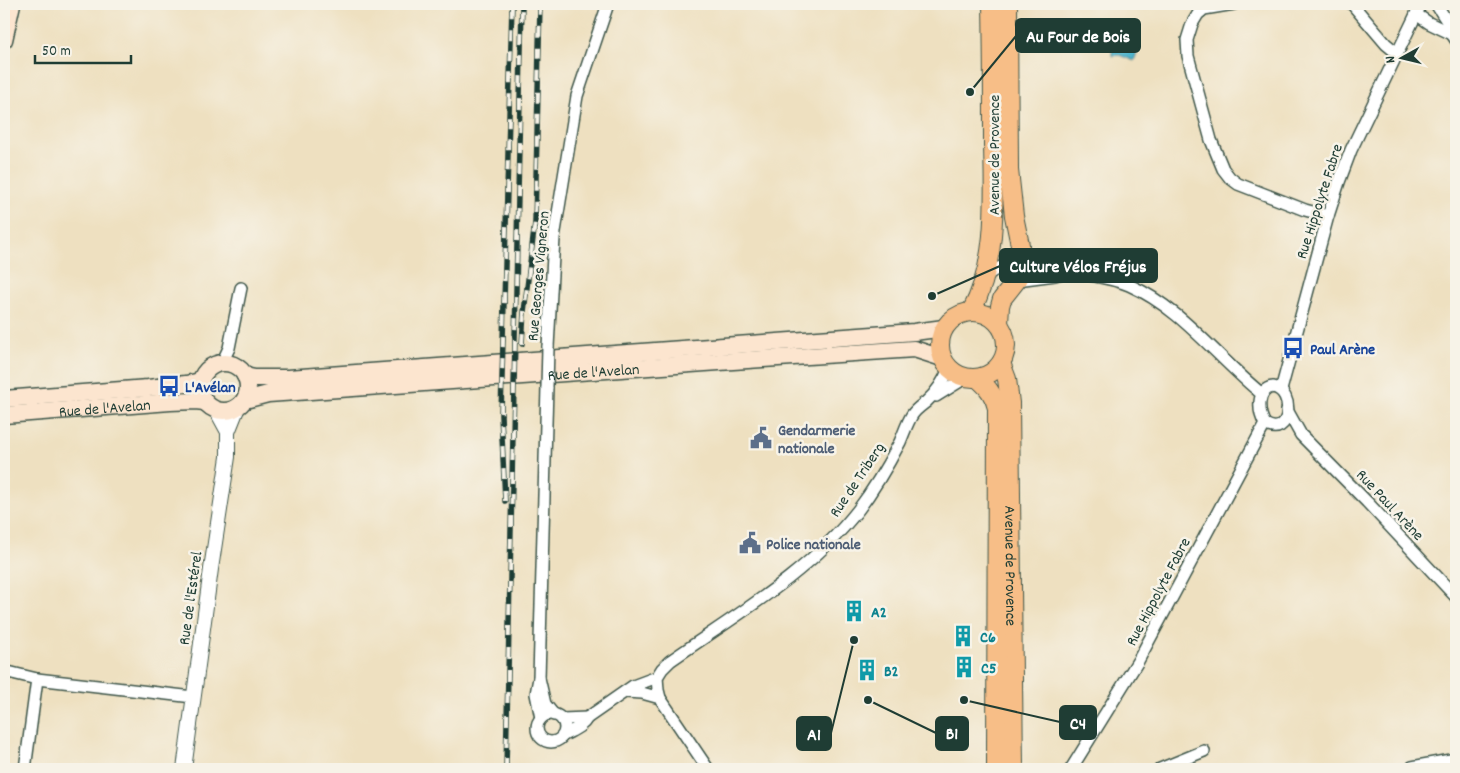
<svg xmlns="http://www.w3.org/2000/svg" width="1460" height="773" viewBox="0 0 1460 773" font-family="Dekko,sans-serif">
<style>
.water{fill:#4db3cb;stroke:#367880}
.lines{fill:none;stroke-linecap:round;stroke-linejoin:round}
.minor-casing{stroke:#3e5549;stroke-width:14}
.tertiary-casing{stroke:#3e5549;stroke-width:16}
.secondary-casing{stroke:#3e5549;stroke-width:19}
.primary-casing{stroke:#3e5549;stroke-width:20}
.minor{stroke:#fff;stroke-width:11}
.tertiary{stroke:#fff;stroke-width:14}
.secondary{stroke:#fce5cf;stroke-width:16}
.primary{stroke:#f7be87;stroke-width:18}
.rail-casing{stroke:#1f3d34;stroke-width:5.5}
.rail{stroke:#f7f3e8;stroke-width:4;stroke-dasharray:11;stroke-linecap:butt}
.minor-bridge-casing{stroke:#3e5549;stroke-width:14;stroke-linecap:butt}
.minor-bridge{stroke:#fff;stroke-width:11}
.labels{text-anchor:middle;stroke-width:5;stroke-linejoin:round;paint-order:stroke}
.street-label{font-size:16px;fill:#1f3d34;stroke:#f7f3e8}
.transit-label{font-size:16px;font-weight:bold;fill:#164399;stroke:#f7f3e8;text-anchor:start}
.service-label{font-size:16px;font-weight:bold;fill:#4e5e75;stroke:#f7f3e8;text-anchor:start}
.culture-label{font-size:16px;font-weight:bold;fill:#0d838f;stroke:#f7f3e8;text-anchor:start}
.leader{fill:none;stroke:#1f3d34;stroke-width:2}
.callout-dot{fill:#1f3d34;stroke:#f7f3e8;stroke-width:2}
.callout{fill:#1f3d34;stroke:#1f3d34;stroke-width:2}
.callout-label{font-size:18px;text-anchor:middle;font-weight:bold;fill:#fff}
</style>
<rect width="100%" height="100%" fill="#f7f3e8"/>
<filter id="ink" filterUnits="userSpaceOnUse"><feTurbulence type="fractalNoise" baseFrequency=".02" numOctaves="2"/><feDisplacementMap in="SourceGraphic" scale="10" xChannelSelector="R" yChannelSelector="G"/><feConvolveMatrix kernelMatrix="1 2 1 2 8 2 1 2 1" color-interpolation-filters="sRGB"/></filter>
<filter id="wash" filterUnits="userSpaceOnUse"><feTurbulence type="fractalNoise" baseFrequency=".0096" numOctaves="4" result="noise"/><feDisplacementMap in="SourceGraphic" scale="20" xChannelSelector="R" yChannelSelector="G"/><feGaussianBlur stdDeviation="1.12" result="paint"/><feColorMatrix in="noise" values="0 0 0 0 0 0 0 0 0 0 0 0 0 0 0 0 0 1.4 0 .05"/><feComposite in="paint" operator="in"/></filter>
<g filter="url(#wash)">
<rect width="100%" height="100%" fill="#eee0c0"/>
<path class="water" d="M 1112,46 L 1127,46 L 1138,50 L 1134,61 L 1119,55 L 1112,56 Z"/>
</g>
<g filter="url(#ink)">
<g class="lines">
<g class="minor-casing">
<g id="minor">
<path d="M 1234,4 L 1204,9 L 1198,14 L 1192,24 L 1187,40 L 1188,56 L 1211,140 L 1223,169 L 1230,178 L 1238,184 L 1305,210 L 1328,216"/>
<path d="M 1352,4 L 1386,44 L 1397,53"/>
<path d="M 1436,4 L 1450,26 L 1452,34 L 1456,40"/>
<path d="M 1416,14 L 1429,23 L 1452,34"/>
<path d="M 986,276 C 1007,260 1017,264 1040,265 C 1046,265 1050,265 1056,266 C 1061,267 1065,270 1070,271 C 1090,276 1110,277 1129,285 C 1183,309 1217,358 1262,394"/>
<path d="M 1017,280 L 1055,275 L 1070,271"/>
<path d="M 548,347 L 554,238 L 577,96 L 608,4"/>
<path d="M 222,363 L 229,348 L 241,288"/>
<path d="M 1273,387 C 1296,391 1291,440 1265,424 C 1258,412 1256,389 1273,387 Z"/>
<path d="M 1281,390 L 1328,216 L 1339,182 L 1351,150 L 1421,4"/>
<path d="M 936,396 L 965,378"/>
<path d="M 1287,410 L 1301,435 L 1367,502 L 1456,597"/>
<path d="M 4,671 L 37,679 L 193,697"/>
<path d="M 657,677 L 658,690 L 660,698 L 708,769"/>
<path d="M 539,678 L 547,387"/>
<path d="M 625,692 L 642,693 L 660,698"/>
<circle cx="551" cy="728" r="14"/>
<path d="M 541,718 L 536,694 L 539,678 L 545,704 L 554,715"/>
<path d="M 562,719 L 587,718"/>
<path d="M 564,735 C 573,730 582,727 587,718 L 633,686 L 657,677 L 662,669 L 670,661 C 736,615 808,574 858,510 C 874,489 888,465 900,442 C 904,433 907,423 912,415 C 916,409 921,406 926,402 C 937,392 944,382 949,368"/>
<path d="M 1412,767 L 1456,759"/>
<path d="M 25,769 L 37,679"/>
<path d="M 1071,769 L 1138,661 L 1265,424"/>
<path d="M 1160,769 L 1204,751"/>
</g>
</g>
<g class="tertiary-casing">
<g id="tertiary">
<path d="M 216,410 L 228,432"/>
<path d="M 184,769 L 211,569 L 228,457 L 228,432 L 238,407"/>
</g>
</g>
<g class="secondary-casing">
<g id="secondary">
<path d="M 4,40 L 12,4"/>
<circle cx="224" cy="387" r="24"/>
<path d="M 245,376 L 255,378 L 288,378 L 914,332 L 944,328"/>
<path d="M 4,399 L 148,388 L 186,384 L 201,381"/>
<path id="s1" d="M 245,400 L 268,394 L 733,361 L 914,349 L 942,358"/>
<path id="s2" d="M 4,415 L 170,402 L 195,401 L 205,402"/>
</g>
</g>
<g class="primary-casing">
<g id="primary">
<circle cx="973" cy="345" r="33"/>
<path d="M 971,312 C 998,261 994,200 993,144 C 993,97 993,51 992,4"/>
<path d="M 999,324 L 1000,306 L 1002,299 L 1017,280 L 1021,270 L 1020,245 L 1014,216 L 1009,170 L 1008,4"/>
<path id="s3" d="M 1001,363 L 1007,379 L 1010,403 L 1014,769"/>
<path d="M 977,378 C 988,387 994,395 997,408 L 996,769"/>
</g>
</g>
<use href="#minor" class="minor"/>
<use href="#tertiary" class="tertiary"/>
<use href="#secondary" class="secondary"/>
<use href="#primary" class="primary"/>
<g class="rail-casing">
<g id="rail">
<path d="M 522,344 L 524,312 L 535,222 L 540,4"/>
<path d="M 505,501 L 501,415 L 512,4"/>
<path d="M 506,769 L 522,4"/>
</g>
</g>
<use href="#rail" class="rail"/>
<g class="minor-bridge-casing">
<path id="minor-bridge" d="M 547,387 L 548,347"/>
</g>
<use href="#minor-bridge" class="minor-bridge"/>
</g>
</g>
<defs>
<g id="bus-bare" transform="scale(1.725)"><path d="M-5-6H5V4H4V6H2V4H-2V6H-4V4H-5ZM-3.5-4V0h7V-4ZM-3.5 1.2v1.5H-2V1.2ZM2 1.2v1.5H3.5V1.2Z" fill="#1a4fb4" stroke="#f7f3e8" stroke-width="2.5" paint-order="stroke"/></g>
<g id="civic-bare" transform="scale(1.725)"><path d="M-.6-6.5H3V-4.5H.6V-3L4-1V1h2V6H-6V1h2V-1L-.6-3ZM-1.2 2.5V6h2.4V2.5Z" fill="#5c6f8a" stroke="#f7f3e8" stroke-width="2.5" paint-order="stroke"/></g>
<g id="building-bare" transform="scale(1.725)"><path d="M-4-6H4V6H1V3H-1V6H-4ZM-2.5-4.3h1.7v1.8h-1.7ZM.8-4.3h1.7v1.8H.8ZM-2.5-1h1.7V.8h-1.7ZM.8-1h1.7V.8H.8Z" fill="#0f9aa8" stroke="#f7f3e8" stroke-width="2.5" paint-order="stroke"/></g>
</defs>
<g fill-rule="evenodd">
<use href="#bus-bare" x="1293" y="348"/>
<use href="#bus-bare" x="169" y="386"/>
<use href="#civic-bare" x="761" y="438"/>
<use href="#civic-bare" x="750" y="543"/>
<use href="#building-bare" x="854" y="611"/>
<use href="#building-bare" x="963" y="636"/>
<use href="#building-bare" x="964" y="667"/>
<use href="#building-bare" x="867" y="670"/>
</g>
<g class="labels">
<g class="street-label">
<text transform="translate(993 155) rotate(-90)" y="6">Avenue de Provence</text>
<text transform="translate(1318 201) rotate(-72)" y="6">Rue Hippolyte Fabre</text>
<text transform="translate(537 276) rotate(-85)" y="6">Rue Georges Vigneron</text>
<text dy="6" stroke="none"><textPath href="#s1" startOffset="350">Rue de l'Avelan</textPath></text>
<text dy="6" stroke="none"><textPath href="#s2" startOffset="101">Rue de l'Avelan</textPath></text>
<text transform="translate(856 479) rotate(-56)" y="6">Rue de Triberg</text>
<text transform="translate(1391 504) rotate(47)" y="6">Rue Paul Arène</text>
<text dy="6" stroke="none"><textPath href="#s3" startOffset="204">Avenue de Provence</textPath></text>
<text transform="translate(1157 591) rotate(-62)" y="6">Rue Hippolyte Fabre</text>
<text transform="translate(189 598) rotate(-82)" y="6">Rue de l'Estérel</text>
</g>
<g class="transit-label">
<text x="1310" y="354">Paul Arène</text>
<text x="185" y="392">L'Avélan</text>
</g>
<g class="service-label">
<text x="778" y="435">Gendarmerie<tspan x="778" dy="18">nationale</tspan></text>
<text x="766" y="549">Police nationale</text>
</g>
<g class="culture-label">
<text x="871" y="617">A2</text>
<text x="980" y="642">C6</text>
<text x="981" y="673">C5</text>
<text x="884" y="676">B2</text>
</g>
</g>
<path class="leader" d="M970 92L1016 36M932 296L1000 266M964 700L1060 722M868 700L936 733M854 640L831 733"/>
<g class="callout-dot">
<circle cx="970" cy="92" r="5"/>
<circle cx="932" cy="296" r="5"/>
<circle cx="964" cy="700" r="5"/>
<circle cx="868" cy="700" r="5"/>
<circle cx="854" cy="640" r="5"/>
</g>
<g class="callout">
<rect x="1016" y="19" width="124" height="33" rx="5"/>
<rect x="1000" y="249" width="157" height="33" rx="5"/>
<rect x="1060" y="706" width="36" height="33" rx="5"/>
<rect x="936" y="717" width="32" height="33" rx="5"/>
<rect x="797" y="717" width="34" height="33" rx="5"/>
</g>
<g class="callout-label">
<text x="1078" y="42">Au Four de Bois</text>
<text x="1078" y="272">Culture Vélos Fréjus</text>
<text x="1078" y="729">C4</text>
<text x="952" y="739">B1</text>
<text x="814" y="740">A1</text>
</g>
<rect width="1460" height="773" fill="none" stroke="#f7f3e8" stroke-width="20"/>
<g transform="translate(1402 58) rotate(262)" stroke="#f7f3e8" stroke-width="4" paint-order="stroke">
<path d="M0-4L9 19L0 12L-9 19Z" fill="#1f3d34"/>
<text y="-8" font-size="14" font-weight="bold" text-anchor="middle" fill="#1f3d34">N</text>
</g>
<path d="M35 55v8h96v-8" fill="none" stroke="#1f3d34" stroke-width="2.5"/>
<text x="42" y="55" font-size="15" fill="#1f3d34" stroke="#f7f3e8" stroke-width="4" paint-order="stroke">50 m</text>
</svg>
